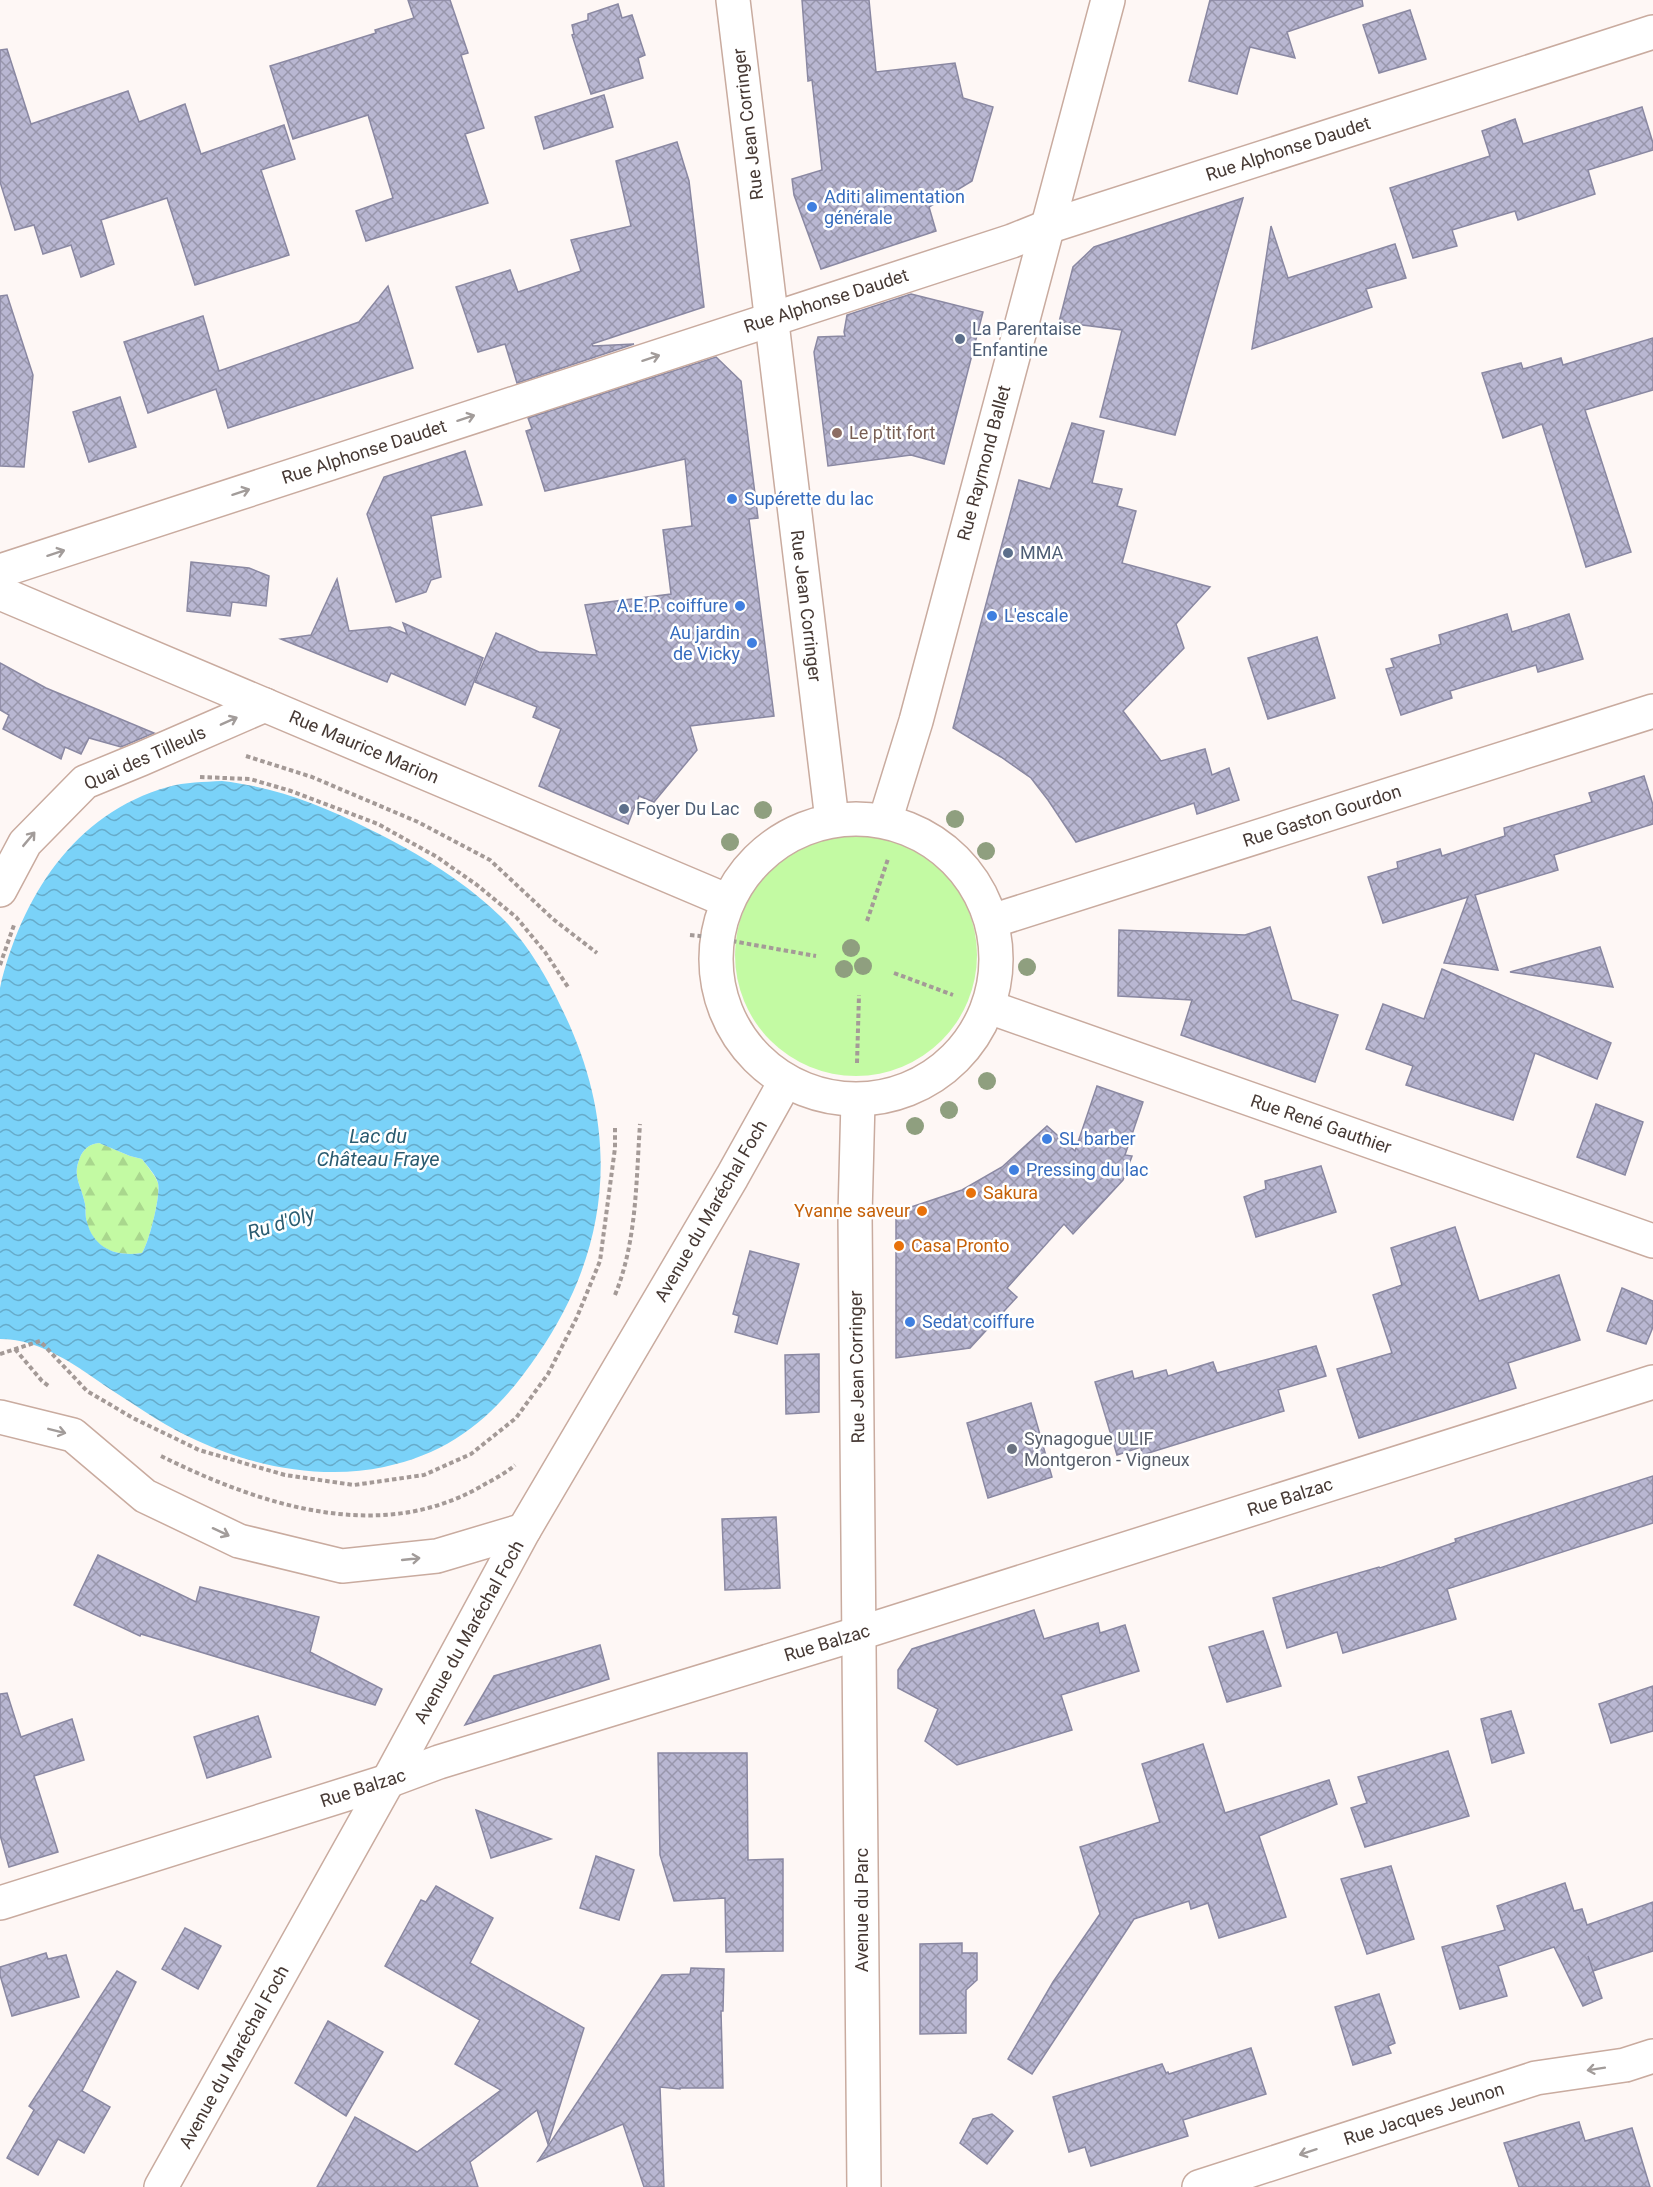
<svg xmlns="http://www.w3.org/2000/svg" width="1653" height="2187" viewBox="0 0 1653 2187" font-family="Roboto,sans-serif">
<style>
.grass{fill:#c3faa3}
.forest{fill:url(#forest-firs)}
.water{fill:url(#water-waves);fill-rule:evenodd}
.building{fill:url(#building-cross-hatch);stroke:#8a88a2;stroke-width:1.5}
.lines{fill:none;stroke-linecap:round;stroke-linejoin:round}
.minor-casing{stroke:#c9ab9f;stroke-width:36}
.path{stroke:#a49a97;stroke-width:4;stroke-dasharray:4.5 3;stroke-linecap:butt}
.minor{stroke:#fff;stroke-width:33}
.tree{fill:#8f9f7f}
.oneway{stroke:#a29c9a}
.shop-dot{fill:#3f7fe0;stroke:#fff;stroke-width:2}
.service-dot{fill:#5c6f8a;stroke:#fff;stroke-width:2}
.education-dot{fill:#8d6e63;stroke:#fff;stroke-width:2}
.food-dot{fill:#e8710a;stroke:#fff;stroke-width:2}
.worship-dot{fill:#6b7280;stroke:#fff;stroke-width:2}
.labels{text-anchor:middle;stroke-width:5;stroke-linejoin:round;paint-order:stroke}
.street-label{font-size:18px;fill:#463934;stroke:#fff}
.shop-label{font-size:18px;fill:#366cbe;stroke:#fff;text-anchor:start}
.service-label{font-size:18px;fill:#4e5e75;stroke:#fff;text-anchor:start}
.education-label{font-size:18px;fill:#785e54;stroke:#fff;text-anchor:start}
.food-label{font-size:18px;fill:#c56008;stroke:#fff;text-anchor:start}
.worship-label{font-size:18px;fill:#5b616d;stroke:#fff;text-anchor:start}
.water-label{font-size:20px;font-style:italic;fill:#2b5c71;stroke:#fff}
</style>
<defs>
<pattern id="forest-firs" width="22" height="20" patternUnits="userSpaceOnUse" patternTransform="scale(1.5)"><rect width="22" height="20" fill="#c3faa3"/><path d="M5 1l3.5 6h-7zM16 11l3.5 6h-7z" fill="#a9d78d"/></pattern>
<pattern id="water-waves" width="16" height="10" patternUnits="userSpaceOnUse" patternTransform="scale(1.5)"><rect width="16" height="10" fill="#7ad2f8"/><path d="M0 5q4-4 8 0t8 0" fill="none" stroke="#66abca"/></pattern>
<pattern id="building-cross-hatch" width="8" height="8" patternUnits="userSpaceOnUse" patternTransform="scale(1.5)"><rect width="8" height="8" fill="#b9b7d2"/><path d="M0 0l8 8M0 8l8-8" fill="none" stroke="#9896ab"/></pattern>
</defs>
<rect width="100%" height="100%" fill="#fef7f5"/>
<circle class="grass" cx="856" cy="955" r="121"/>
<path class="forest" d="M 99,1143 L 130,1156 L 142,1159 C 147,1166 155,1175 158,1183 C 161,1195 149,1243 142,1253 C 117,1257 94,1249 87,1223 C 85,1217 86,1210 85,1204 C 81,1183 71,1177 81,1155 C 86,1147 90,1144 99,1143 Z"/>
<path class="water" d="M 222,781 C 275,787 322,805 369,829 C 418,853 470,884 508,924 C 530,949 547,977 561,1007 C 620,1125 614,1244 538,1354 C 498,1413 455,1452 384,1467 C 324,1480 254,1467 198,1441 C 168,1428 141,1409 113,1391 C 79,1368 43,1339 0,1339 L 0,988 C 21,898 74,813 168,787 C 185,782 204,782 222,781 ZM 99,1143 L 130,1156 L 142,1159 C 147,1166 156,1175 158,1183 C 161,1195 149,1243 142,1253 C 117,1257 94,1249 87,1222 C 85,1217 86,1210 85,1204 C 81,1183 71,1177 81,1155 C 86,1147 90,1144 99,1143 Z"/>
<g class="building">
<path d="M 408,0 L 450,0 L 468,53 L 461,55 L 484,128 L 465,134 L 488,203 L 366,241 L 356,211 L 393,198 L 368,115 L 293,139 L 270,66 L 376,33 L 375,30 L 414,18 Z"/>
<path d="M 802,0 L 869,0 L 876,72 L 955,63 L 963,98 L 993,107 L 972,181 L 929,207 L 936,231 L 821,269 L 794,195 L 792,179 L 822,170 L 812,80 L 808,81 Z"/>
<path d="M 1210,0 L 1362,0 L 1363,6 L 1287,32 L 1295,58 L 1250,47 L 1237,94 L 1189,81 Z"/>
<path d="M 618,4 L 622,18 L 632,15 L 645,55 L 638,58 L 643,78 L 591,94 L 572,35 L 574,34 L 572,25 L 588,20 L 588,14 Z"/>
<path d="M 1410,10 L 1426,59 L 1379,73 L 1363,25 Z"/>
<path d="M 7,49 L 31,124 L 128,91 L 139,122 L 185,104 L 201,154 L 284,125 L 295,159 L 261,170 L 289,255 L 195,285 L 167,198 L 101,220 L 114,264 L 81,277 L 71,245 L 43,254 L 34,225 L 15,230 L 0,182 L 0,50 Z"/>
<path d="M 604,95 L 613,127 L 544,149 L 535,117 Z"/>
<path d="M 1642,107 L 1653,143 L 1653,150 L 1588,170 L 1595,194 L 1518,220 L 1515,211 L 1452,230 L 1457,246 L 1413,258 L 1390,188 L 1490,156 L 1482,131 L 1515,119 L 1523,144 Z"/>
<path d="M 677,142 L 689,181 L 704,307 L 592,344 L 593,346 L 634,344 L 517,383 L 505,344 L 478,352 L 456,287 L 510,270 L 518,292 L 581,271 L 571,240 L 631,226 L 616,161 Z"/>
<path d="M 1243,198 L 1175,435 L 1100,417 L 1122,330 L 1059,322 L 1073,267 L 1094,247 Z"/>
<path d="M 1271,226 L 1288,278 L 1395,244 L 1406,278 L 1366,289 L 1372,307 L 1252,349 Z"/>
<path d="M 388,286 L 413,368 L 228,428 L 216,389 L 148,413 L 124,342 L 203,316 L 219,371 L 359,322 Z"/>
<path d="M 911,294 L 983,312 L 944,464 L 911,455 L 828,466 L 814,352 L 818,337 L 845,336 L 844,332 L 847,315 Z"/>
<path d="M 7,295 L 33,375 L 24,467 L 0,466 L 0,296 Z"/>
<path d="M 1653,338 L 1653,390 L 1585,410 L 1631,552 L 1586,567 L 1542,424 L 1503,438 L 1482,373 L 1521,363 L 1523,369 L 1561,358 L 1563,365 Z"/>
<path d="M 716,357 L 741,381 L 758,518 L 749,519 L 774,716 L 690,726 L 697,750 L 654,802 L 639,796 L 628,824 L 539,786 L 561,729 L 533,717 L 537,707 L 475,682 L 496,633 L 539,652 L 597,655 L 585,605 L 671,594 L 663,530 L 692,526 L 685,459 L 545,491 L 526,431 L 532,429 L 528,418 Z"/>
<path d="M 120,397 L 136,447 L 89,462 L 73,412 Z"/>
<path d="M 1072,423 L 1104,431 L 1092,483 L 1122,489 L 1117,506 L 1136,511 L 1122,563 L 1210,587 L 1176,624 L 1184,648 L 1123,711 L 1161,761 L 1205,749 L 1212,775 L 1229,768 L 1239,800 L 1197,814 L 1194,803 L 1076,842 L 1048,800 L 1031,778 L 1001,757 L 953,728 L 1019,480 L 1050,489 Z"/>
<path d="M 465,451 L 482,505 L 431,516 L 441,577 L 431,580 L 426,592 L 396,602 L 367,514 L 384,477 Z"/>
<path d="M 191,562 L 249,568 L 269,576 L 266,606 L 232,602 L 230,616 L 187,611 Z"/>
<path d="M 337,579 L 349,631 L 390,627 L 407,634 L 403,623 L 483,658 L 465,705 L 391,673 L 387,682 L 281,639 L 311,635 Z"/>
<path d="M 1507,614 L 1512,632 L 1569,614 L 1583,659 L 1538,672 L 1536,665 L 1450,691 L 1452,698 L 1401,715 L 1386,669 L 1394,667 L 1391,659 L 1441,644 L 1439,635 Z"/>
<path d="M 1317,637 L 1335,698 L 1268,719 L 1248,658 Z"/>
<path d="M 0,663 L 46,688 L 154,733 L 121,747 L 89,738 L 81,754 L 65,747 L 61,759 L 3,729 L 9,715 L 0,710 Z"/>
<path d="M 1644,776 L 1653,805 L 1653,824 L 1554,855 L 1558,870 L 1475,895 L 1498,970 L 1444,963 L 1468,897 L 1383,923 L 1368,877 L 1398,868 L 1397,862 L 1440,849 L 1442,856 L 1505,836 L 1504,828 L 1592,802 L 1589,793 Z"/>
<path d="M 1270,927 L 1292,1000 L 1338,1015 L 1315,1082 L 1181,1035 L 1192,1000 L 1118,996 L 1119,930 L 1245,935 Z"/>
<path d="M 1600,947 L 1613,987 L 1510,972 Z"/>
<path d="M 1442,969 L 1611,1043 L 1597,1079 L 1535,1053 L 1513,1120 L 1406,1085 L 1413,1066 L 1366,1049 L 1383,1004 L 1424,1019 Z"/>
<path d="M 1097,1086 L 1143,1102 L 1125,1155 L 1132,1156 L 1123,1180 L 1073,1234 L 1064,1224 L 1007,1288 L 1017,1297 L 970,1348 L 896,1358 L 896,1212 L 962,1190 L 1002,1167 L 1047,1126 L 1075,1151 Z"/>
<path d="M 1596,1104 L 1643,1122 L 1625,1175 L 1577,1157 Z"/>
<path d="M 1321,1166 L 1336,1212 L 1256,1237 L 1244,1197 L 1266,1189 L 1265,1181 Z"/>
<path d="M 1455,1227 L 1479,1301 L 1559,1275 L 1580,1340 L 1508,1363 L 1516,1388 L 1359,1438 L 1337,1369 L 1392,1353 L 1373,1295 L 1402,1285 L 1391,1248 Z"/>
<path d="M 750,1251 L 799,1264 L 777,1344 L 735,1332 L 739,1316 L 733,1314 Z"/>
<path d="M 1622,1288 L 1653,1301 L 1653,1327 L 1646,1344 L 1607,1331 Z"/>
<path d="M 1316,1346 L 1326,1376 L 1278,1390 L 1284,1411 L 1142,1455 L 1141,1447 L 1117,1455 L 1095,1382 L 1132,1371 L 1134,1379 L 1166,1370 L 1168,1376 L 1213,1362 L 1217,1373 Z"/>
<path d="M 819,1354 L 819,1412 L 786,1414 L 785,1355 Z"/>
<path d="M 1031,1403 L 1052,1477 L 988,1498 L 967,1423 Z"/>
<path d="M 1653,1476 L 1653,1523 L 1447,1589 L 1456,1619 L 1343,1653 L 1337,1632 L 1287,1648 L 1273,1598 L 1379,1567 L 1380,1568 L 1456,1542 L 1455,1539 Z"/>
<path d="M 776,1517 L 780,1588 L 725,1590 L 722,1519 Z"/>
<path d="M 98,1555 L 196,1602 L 200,1587 L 319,1617 L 310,1652 L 382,1689 L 375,1705 L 141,1634 L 140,1636 L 74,1605 Z"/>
<path d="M 1034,1610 L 1044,1639 L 1098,1623 L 1100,1633 L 1125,1625 L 1139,1671 L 1061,1695 L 1072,1730 L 957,1765 L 925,1741 L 938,1709 L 898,1688 L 898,1670 L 912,1649 Z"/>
<path d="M 1263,1631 L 1281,1686 L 1227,1702 L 1209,1647 Z"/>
<path d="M 600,1645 L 609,1679 L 465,1725 L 494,1676 Z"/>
<path d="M 1653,1686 L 1653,1731 L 1611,1743 L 1599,1704 Z"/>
<path d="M 7,1693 L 21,1737 L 72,1719 L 84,1760 L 34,1776 L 58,1852 L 9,1867 L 0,1835 L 0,1694 Z"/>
<path d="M 1511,1711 L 1524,1753 L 1492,1763 L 1481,1719 Z"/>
<path d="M 258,1716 L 271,1757 L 207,1778 L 194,1737 Z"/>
<path d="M 1203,1744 L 1225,1813 L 1329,1780 L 1337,1804 L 1259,1836 L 1286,1917 L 1219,1938 L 1208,1903 L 1191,1909 L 1189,1901 L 1134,1919 L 1032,2074 L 1008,2059 L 1053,1982 L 1100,1914 L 1080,1847 L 1160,1822 L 1142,1764 Z"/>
<path d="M 1448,1751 L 1469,1816 L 1365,1847 L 1351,1808 L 1367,1803 L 1358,1777 Z"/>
<path d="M 658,1753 L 747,1753 L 748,1860 L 783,1859 L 783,1951 L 726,1952 L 725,1898 L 674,1901 L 660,1855 Z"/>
<path d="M 476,1810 L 551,1839 L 491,1858 Z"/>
<path d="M 596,1856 L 634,1870 L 619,1920 L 580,1908 Z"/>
<path d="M 1391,1866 L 1414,1939 L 1367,1954 L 1341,1879 Z"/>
<path d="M 1565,1883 L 1574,1911 L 1582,1909 L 1587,1925 L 1653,1902 L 1653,1951 L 1593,1971 L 1588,1956 L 1602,1998 L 1583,2006 L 1554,1947 L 1498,1966 L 1507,1996 L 1460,2009 L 1442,1947 L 1505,1930 L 1497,1906 Z"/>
<path d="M 436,1886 L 493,1918 L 470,1963 L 584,2028 L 548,2144 L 537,2110 L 470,2162 L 478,2187 L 317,2187 L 355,2117 L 417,2152 L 501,2090 L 455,2064 L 480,2020 L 385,1966 L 421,1900 L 426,1902 Z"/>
<path d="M 185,1928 L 221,1946 L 198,1989 L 162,1969 Z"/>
<path d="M 962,1943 L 962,1953 L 977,1953 L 977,1980 L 966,1990 L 966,2033 L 920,2034 L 920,1944 Z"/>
<path d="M 46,1953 L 48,1959 L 66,1955 L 79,1997 L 12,2016 L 0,1975 L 0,1967 Z"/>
<path d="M 691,1968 L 724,1969 L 723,2011 L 721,2011 L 723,2088 L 680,2088 L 680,2089 L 660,2087 L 664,2187 L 644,2187 L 623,2124 L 538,2161 L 662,1975 L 690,1974 Z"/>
<path d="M 117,1971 L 136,1982 L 82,2091 L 110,2107 L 84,2153 L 58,2139 L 38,2175 L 7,2158 L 34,2110 L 29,2106 Z"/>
<path d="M 1379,1994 L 1395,2043 L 1388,2046 L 1391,2053 L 1353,2065 L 1335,2007 Z"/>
<path d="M 328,2021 L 383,2052 L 346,2116 L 295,2083 Z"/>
<path d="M 1251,2048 L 1266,2094 L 1183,2120 L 1188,2136 L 1091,2166 L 1085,2147 L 1069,2152 L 1053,2097 L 1162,2064 L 1166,2073 L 1168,2072 L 1169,2074 Z"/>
<path d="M 992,2114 L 1013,2131 L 987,2164 L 960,2143 L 973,2119 Z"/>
<path d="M 1579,2122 L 1585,2141 L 1632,2128 L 1650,2187 L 1519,2187 L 1504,2143 Z"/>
</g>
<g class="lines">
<g class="minor-casing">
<g id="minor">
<path d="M 733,0 L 832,820"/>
<path d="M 0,571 L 1012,241 L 1047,227 L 1653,32"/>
<path d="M 0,593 L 728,901"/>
<circle cx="856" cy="959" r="140"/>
<path d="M 885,821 L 916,721 L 1108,0"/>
<path d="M 0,890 L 25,843 L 85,782 L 141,759 L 265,705"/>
<path d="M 992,921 L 1653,711"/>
<path d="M 989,1007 L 1653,1241"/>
<path d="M 858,1101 L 855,1215 L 864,2187"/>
<path d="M 0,1417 L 73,1435 L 145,1496 L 239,1541 L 342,1566 L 437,1556 L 524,1530"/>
<path d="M 0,1903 L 388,1781 L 439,1762 L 860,1633 L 1653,1382"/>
<path d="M 161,2187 L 388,1781 L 524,1530 L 732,1177 L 785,1082"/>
<path d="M 1199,2187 L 1536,2078 L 1625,2065 L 1653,2056"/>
</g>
</g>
<g class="path">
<path d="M 246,756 L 312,777 L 418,822 L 490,860 L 553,919 L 597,953"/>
<path d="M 200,777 L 250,779 L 291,791 L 378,824 L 437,857 L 477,885 L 516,917 L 545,952 L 568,987"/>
<path d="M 867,921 L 888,859"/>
<path d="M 690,935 L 710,937"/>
<path d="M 732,941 L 816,956"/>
<path d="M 0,965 L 14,925"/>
<path d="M 894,973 L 953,995"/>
<path d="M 857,1063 L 859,995"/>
<path d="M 615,1295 C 637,1241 636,1181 640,1124"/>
<path d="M 15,1349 L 42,1381 L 50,1387"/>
<path d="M 0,1354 L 40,1341 L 87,1391 L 133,1418 L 199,1450 L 285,1475 L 354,1485 L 424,1475 L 471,1454 L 516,1418 L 548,1374 L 577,1317 L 600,1261 L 615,1148 L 615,1128"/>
<path d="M 161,1456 C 258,1504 378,1545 480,1487 C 492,1480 505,1474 515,1465"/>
</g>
<use href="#minor" class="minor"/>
</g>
<g class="tree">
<circle cx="763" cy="810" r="9"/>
<circle cx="955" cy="819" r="9"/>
<circle cx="730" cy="842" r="9"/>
<circle cx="986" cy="851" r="9"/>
<circle cx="851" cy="948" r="9"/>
<circle cx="863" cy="966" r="9"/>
<circle cx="1027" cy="967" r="9"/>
<circle cx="844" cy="969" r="9"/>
<circle cx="987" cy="1081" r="9"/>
<circle cx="949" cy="1110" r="9"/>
<circle cx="915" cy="1126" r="9"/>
</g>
<defs><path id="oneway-shaft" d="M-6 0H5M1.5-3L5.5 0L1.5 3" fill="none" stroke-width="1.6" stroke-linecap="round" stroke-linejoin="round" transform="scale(1.5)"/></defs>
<g class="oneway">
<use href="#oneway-shaft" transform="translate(651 358) rotate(-18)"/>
<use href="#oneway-shaft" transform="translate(466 418) rotate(-18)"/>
<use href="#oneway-shaft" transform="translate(241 492) rotate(-18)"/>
<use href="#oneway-shaft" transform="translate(56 553) rotate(-18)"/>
<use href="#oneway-shaft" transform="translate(229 721) rotate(-24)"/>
<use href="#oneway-shaft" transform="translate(29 839) rotate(-50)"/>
<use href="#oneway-shaft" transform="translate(57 1431) rotate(14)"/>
<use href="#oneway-shaft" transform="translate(221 1532) rotate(25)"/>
<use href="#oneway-shaft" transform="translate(411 1559) rotate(-6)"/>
<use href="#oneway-shaft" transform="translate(1596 2069) rotate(171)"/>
<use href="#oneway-shaft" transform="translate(1308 2152) rotate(162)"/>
</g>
<g class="shop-dot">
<circle cx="812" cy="207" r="6"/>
<circle cx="732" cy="499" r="6"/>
<circle cx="740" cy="606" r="6"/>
<circle cx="992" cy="616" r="6"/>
<circle cx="752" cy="643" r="6"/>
<circle cx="1047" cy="1139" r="6"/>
<circle cx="1014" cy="1170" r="6"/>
<circle cx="910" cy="1322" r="6"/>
</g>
<g class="service-dot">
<circle cx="960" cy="339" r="6"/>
<circle cx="1008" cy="553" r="6"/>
<circle cx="624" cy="809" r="6"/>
</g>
<circle class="education-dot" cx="837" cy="433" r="6"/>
<g class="food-dot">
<circle cx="971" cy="1193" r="6"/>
<circle cx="922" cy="1211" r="6"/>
<circle cx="899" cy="1246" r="6"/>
</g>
<circle class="worship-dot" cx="1012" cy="1449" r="6"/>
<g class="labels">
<g class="street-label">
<text transform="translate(748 124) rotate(-97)" y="6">Rue Jean Corringer</text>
<text transform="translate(1288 149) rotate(-18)" y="6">Rue Alphonse Daudet</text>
<text transform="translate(826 301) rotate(-18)" y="6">Rue Alphonse Daudet</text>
<text transform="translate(364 452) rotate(-18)" y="6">Rue Alphonse Daudet</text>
<text transform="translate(984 463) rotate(-75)" y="6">Rue Raymond Ballet</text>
<text transform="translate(806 606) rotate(83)" y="6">Rue Jean Corringer</text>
<text transform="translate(364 747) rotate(23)" y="6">Rue Maurice Marion</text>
<text transform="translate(145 758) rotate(-24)" y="6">Quai des Tilleuls</text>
<text transform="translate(1322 816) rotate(-18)" y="6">Rue Gaston Gourdon</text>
<text transform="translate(1321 1124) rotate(19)" y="6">Rue René Gauthier</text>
<text transform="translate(711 1211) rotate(-60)" y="6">Avenue du Maréchal Foch</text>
<text transform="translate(857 1367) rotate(-91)" y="6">Rue Jean Corringer</text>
<text transform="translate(1290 1497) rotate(-18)" y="6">Rue Balzac</text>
<text transform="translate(469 1632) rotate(-61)" y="6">Avenue du Maréchal Foch</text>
<text transform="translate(827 1643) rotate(-17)" y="6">Rue Balzac</text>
<text transform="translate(363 1788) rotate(-18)" y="6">Rue Balzac</text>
<text transform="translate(862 1910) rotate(-90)" y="6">Avenue du Parc</text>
<text transform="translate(234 2057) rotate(-61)" y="6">Avenue du Maréchal Foch</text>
<text transform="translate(1424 2114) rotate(-18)" y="6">Rue Jacques Jeunon</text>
</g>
<g class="shop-label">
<text x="824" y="203">Aditi alimentation<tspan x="824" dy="21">générale</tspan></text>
<text x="744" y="505">Supérette du lac</text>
<text x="728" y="612" text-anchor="end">A.E.P. coiffure</text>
<text x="1004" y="622">L'escale</text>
<text x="740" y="639" text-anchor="end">Au jardin<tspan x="740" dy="21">de Vicky</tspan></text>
<text x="1059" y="1145">SL barber</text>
<text x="1026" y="1176">Pressing du lac</text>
<text x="922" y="1328">Sedat coiffure</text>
</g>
<g class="service-label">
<text x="972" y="335">La Parentaise<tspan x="972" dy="21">Enfantine</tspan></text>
<text x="1020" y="559">MMA</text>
<text x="636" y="815">Foyer Du Lac</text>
</g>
<g class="education-label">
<text x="849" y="439">Le p'tit fort</text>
</g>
<g class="food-label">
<text x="983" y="1199">Sakura</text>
<text x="910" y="1217" text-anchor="end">Yvanne saveur</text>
<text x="911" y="1252">Casa Pronto</text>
</g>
<g class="worship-label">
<text x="1024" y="1445">Synagogue ULIF<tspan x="1024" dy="21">Montgeron - Vigneux</tspan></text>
</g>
<g class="water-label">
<text x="378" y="1143">Lac du<tspan x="378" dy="23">Château Fraye</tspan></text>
<text transform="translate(281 1223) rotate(-17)" y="7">Ru d'Oly</text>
</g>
</g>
</svg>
